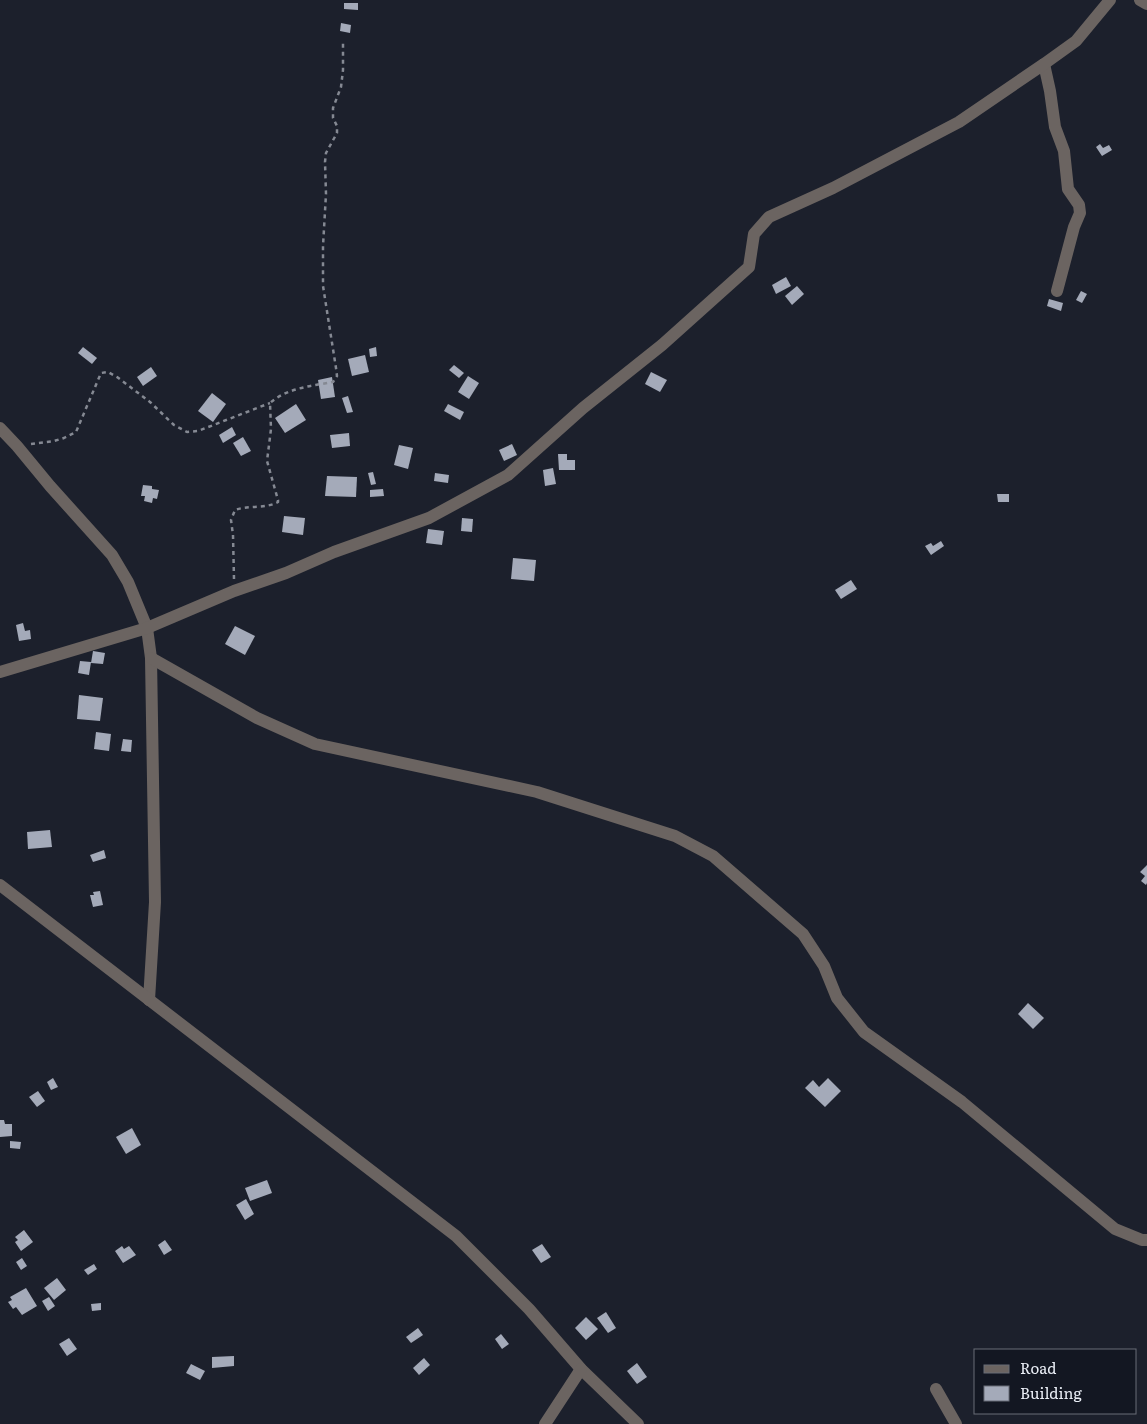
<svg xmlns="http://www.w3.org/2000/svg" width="1147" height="1424" viewBox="0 0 1147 1424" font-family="Literata,serif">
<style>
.building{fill:#a4aab9}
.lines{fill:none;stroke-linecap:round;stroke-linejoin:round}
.path{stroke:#858993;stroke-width:2.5;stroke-dasharray:4 4;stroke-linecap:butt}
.minor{stroke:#6b6461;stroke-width:12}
</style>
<rect width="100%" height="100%" fill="#1c202c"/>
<g class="building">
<path d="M 344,3 L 358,3 L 358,10 L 344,9 Z"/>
<path d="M 341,23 L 351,25 L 350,33 L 340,31 Z"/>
<path d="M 1100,144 L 1103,148 L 1109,145 L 1112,150 L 1102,156 L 1096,147 Z"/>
<path d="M 786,277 L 791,286 L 776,294 L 772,285 Z"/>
<path d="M 797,286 L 804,294 L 792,305 L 785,296 Z"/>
<path d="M 1081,291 L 1087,294 L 1082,303 L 1076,300 Z"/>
<path d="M 1049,299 L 1063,303 L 1061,311 L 1047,306 Z"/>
<path d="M 83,347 L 97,358 L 92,364 L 78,353 Z"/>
<path d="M 376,347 L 377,356 L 370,357 L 369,349 Z"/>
<path d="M 365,355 L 369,372 L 352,376 L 348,359 Z"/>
<path d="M 454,365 L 464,373 L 459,378 L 449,370 Z"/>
<path d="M 151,367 L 157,376 L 143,386 L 137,377 Z"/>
<path d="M 651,372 L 667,380 L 660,392 L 645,384 Z"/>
<path d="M 468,376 L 479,383 L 469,399 L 458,392 Z"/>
<path d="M 332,377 L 335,397 L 321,399 L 318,380 Z"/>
<path d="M 212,393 L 226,404 L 213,422 L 198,411 Z"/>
<path d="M 348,396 L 353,412 L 347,413 L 342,398 Z"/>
<path d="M 296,404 L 306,420 L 285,433 L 275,418 Z"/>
<path d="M 448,404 L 464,412 L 460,420 L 444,411 Z"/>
<path d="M 232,427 L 236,435 L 223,443 L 219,435 Z"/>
<path d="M 349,433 L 350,446 L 332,448 L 330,435 Z"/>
<path d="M 243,437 L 251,451 L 241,456 L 233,443 Z"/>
<path d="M 512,444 L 517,455 L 504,461 L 499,450 Z"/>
<path d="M 399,445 L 413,448 L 408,469 L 394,465 Z"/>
<path d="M 558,454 L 567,454 L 567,460 L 575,460 L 575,470 L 559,470 Z"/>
<path d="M 553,468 L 556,484 L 545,486 L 543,470 Z"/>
<path d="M 373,472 L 376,484 L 371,485 L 368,473 Z"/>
<path d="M 435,473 L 449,475 L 448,483 L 434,481 Z"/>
<path d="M 327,476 L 357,477 L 356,497 L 325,496 Z"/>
<path d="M 143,485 L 152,486 L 152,489 L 159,490 L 157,499 L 153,498 L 152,503 L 144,501 L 145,496 L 141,496 Z"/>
<path d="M 383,489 L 384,496 L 370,497 L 370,490 Z"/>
<path d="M 997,494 L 1009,494 L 1009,502 L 998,502 Z"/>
<path d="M 284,516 L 305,518 L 303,535 L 282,532 Z"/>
<path d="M 462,518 L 473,519 L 472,532 L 461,531 Z"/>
<path d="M 428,529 L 444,531 L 442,545 L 426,543 Z"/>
<path d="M 941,541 L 944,546 L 931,555 L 925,546 L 931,543 L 933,546 Z"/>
<path d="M 513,558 L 536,560 L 534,581 L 511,579 Z"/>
<path d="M 851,580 L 857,589 L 841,599 L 835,590 Z"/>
<path d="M 23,623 L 25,631 L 30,630 L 31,639 L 19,641 L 16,625 Z"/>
<path d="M 235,626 L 255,636 L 245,655 L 225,644 Z"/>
<path d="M 93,651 L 105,653 L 103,664 L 91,663 Z"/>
<path d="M 80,661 L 91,662 L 89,675 L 78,673 Z"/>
<path d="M 79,695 L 103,698 L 100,721 L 77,719 Z"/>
<path d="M 96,732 L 111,734 L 109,751 L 94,749 Z"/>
<path d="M 123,739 L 132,740 L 131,752 L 121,751 Z"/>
<path d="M 50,830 L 52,847 L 28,849 L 27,832 Z"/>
<path d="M 104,850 L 106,858 L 93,862 L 90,855 Z"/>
<path d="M 1147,865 L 1147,883 L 1146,885 L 1141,881 L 1145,876 L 1140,872 Z"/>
<path d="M 100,891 L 103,905 L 93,907 L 90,895 L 94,895 L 93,892 Z"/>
<path d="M 1028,1003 L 1044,1018 L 1033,1029 L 1018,1014 Z"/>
<path d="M 53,1078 L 58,1087 L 51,1090 L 47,1082 Z"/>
<path d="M 828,1078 L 841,1091 L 825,1107 L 805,1088 L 813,1080 L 819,1087 Z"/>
<path d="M 38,1091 L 45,1101 L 37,1107 L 29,1097 Z"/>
<path d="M 0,1120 L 4,1120 L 5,1124 L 12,1124 L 12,1136 L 0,1137 Z"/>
<path d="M 132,1128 L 141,1145 L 126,1154 L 116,1137 Z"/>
<path d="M 10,1141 L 21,1142 L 20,1149 L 10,1148 Z"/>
<path d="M 267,1180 L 272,1193 L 250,1201 L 245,1188 Z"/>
<path d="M 246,1199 L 254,1214 L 245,1220 L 236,1205 Z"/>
<path d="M 24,1230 L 33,1242 L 21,1251 L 15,1242 L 18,1240 L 15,1237 Z"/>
<path d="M 165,1240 L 172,1250 L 164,1255 L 158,1245 Z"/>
<path d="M 542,1244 L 551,1257 L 541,1263 L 532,1250 Z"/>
<path d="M 122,1246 L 124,1249 L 129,1246 L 136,1255 L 123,1263 L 115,1251 Z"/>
<path d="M 22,1258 L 27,1266 L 21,1270 L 16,1262 Z"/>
<path d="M 94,1264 L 97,1269 L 88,1275 L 84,1270 Z"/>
<path d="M 57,1278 L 66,1290 L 54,1300 L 44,1288 Z"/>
<path d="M 26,1288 L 37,1306 L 22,1315 L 16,1307 L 13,1309 L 8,1302 L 12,1300 L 10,1297 Z"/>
<path d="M 49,1297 L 55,1306 L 48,1311 L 42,1301 Z"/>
<path d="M 101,1303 L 101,1310 L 92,1311 L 91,1304 Z"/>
<path d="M 606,1312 L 616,1328 L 608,1333 L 597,1318 Z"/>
<path d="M 586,1317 L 598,1329 L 586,1340 L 575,1328 Z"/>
<path d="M 418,1328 L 423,1335 L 411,1343 L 406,1337 Z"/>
<path d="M 501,1334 L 509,1344 L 502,1349 L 495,1339 Z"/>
<path d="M 69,1338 L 77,1349 L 67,1356 L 59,1344 Z"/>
<path d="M 234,1356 L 234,1366 L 212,1368 L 212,1357 Z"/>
<path d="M 424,1358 L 430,1365 L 419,1375 L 413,1368 Z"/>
<path d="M 637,1363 L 647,1377 L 637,1384 L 627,1371 Z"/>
<path d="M 191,1364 L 205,1371 L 200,1380 L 186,1373 Z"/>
</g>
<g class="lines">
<g class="path">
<path d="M 31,444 L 54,441 L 64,438 L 76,432 L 101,373 L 108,372 L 117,377 L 150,402 L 174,425 L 187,432 L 198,431 L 270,403"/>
<path d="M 234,579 L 233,535 L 231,520 L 235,510 C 248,505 266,509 278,502 L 278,500 L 267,461 L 271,429 L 270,403 C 287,388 311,386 333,382 L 337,376 L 336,368 L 323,286 L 323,246 L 326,194 L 325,162 L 326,153 L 337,133 L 337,126 L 333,118 L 333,108 L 341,87 L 343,70 L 343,42"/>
</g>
<g class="minor">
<path d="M 1140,0 L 1147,4"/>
<path d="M 1044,64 L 1050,91 L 1055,127 L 1064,151 L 1068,189 L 1079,205 L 1080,213 L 1074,227 L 1057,291"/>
<path d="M 0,428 L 17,446 L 50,486 L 112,555 L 128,582 L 147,628 L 151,658 L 155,902 L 149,1000"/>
<path d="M 151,658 L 257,718 L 315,744 L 537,792 L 675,836 L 713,856 L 803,934 L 824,966 L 837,998 L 864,1032 L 962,1102 L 1115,1229 L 1142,1240 L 1147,1240"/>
<path d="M 0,672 L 147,628 L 234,591 L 286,573 L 334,552 L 429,518 L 508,475 L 583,408 L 662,345 L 749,267 L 754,234 L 769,217 L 833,188 L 959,122 L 1044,64 L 1076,41 L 1110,0"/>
<path d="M 0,885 L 456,1236 L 529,1309 L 581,1369 L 638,1424"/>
<path d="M 936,1389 L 956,1424"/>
<path d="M 545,1424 L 581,1369"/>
</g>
</g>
<rect x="974" y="1349" width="162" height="65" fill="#131722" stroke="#696d77"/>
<rect x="984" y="1365" width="25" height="8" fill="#6b6461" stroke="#696d77"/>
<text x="1020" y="1374" font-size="15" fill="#eaeef6">Road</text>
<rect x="984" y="1386" width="25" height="15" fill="#a4aab9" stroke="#696d77"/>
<text x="1020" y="1399" font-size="15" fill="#eaeef6">Building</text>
</svg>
